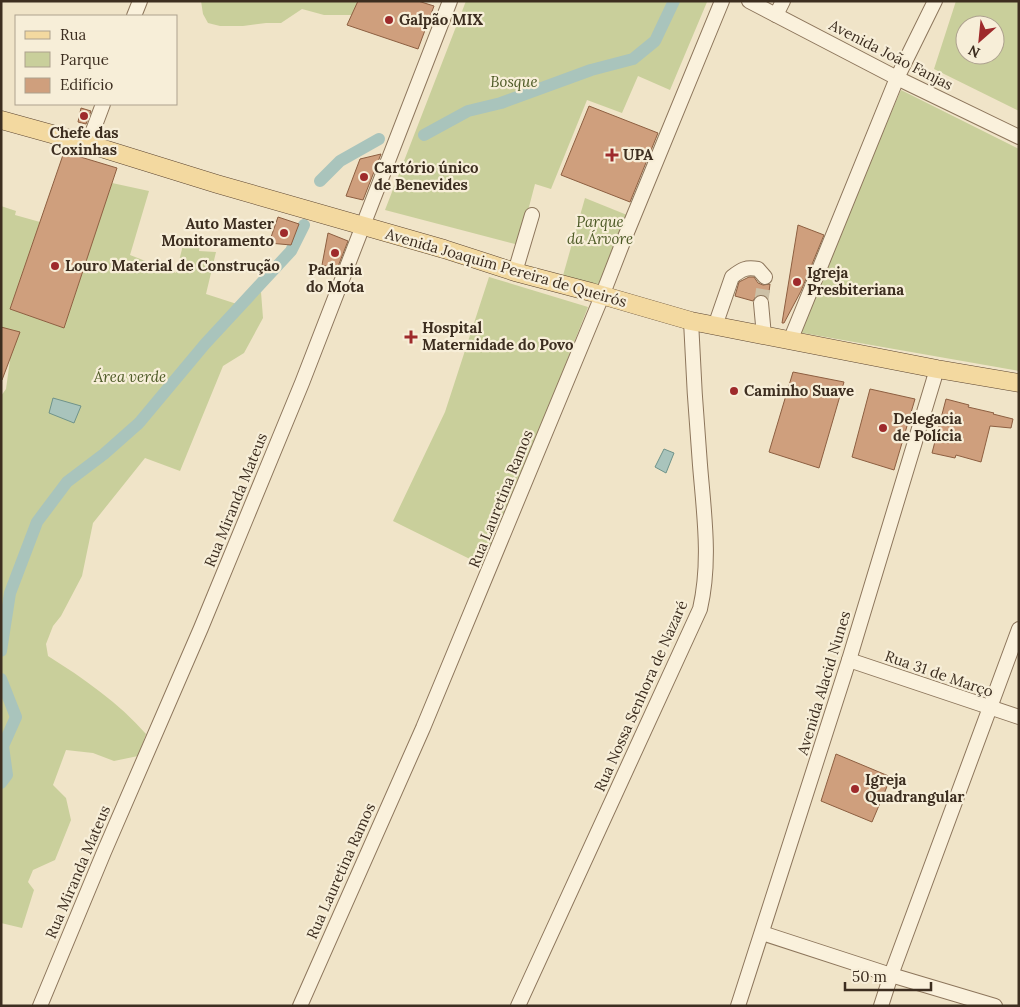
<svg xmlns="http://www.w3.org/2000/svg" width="1020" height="1007" viewBox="0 0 1020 1007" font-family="Lora,serif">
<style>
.green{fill:#c9cf9b;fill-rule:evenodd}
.water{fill:#a9c4bc;stroke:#6f938a}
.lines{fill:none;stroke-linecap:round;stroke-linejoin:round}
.canal{stroke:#a9c4bc;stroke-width:12}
.building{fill:#cf9f7d;stroke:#8d5f41}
.minor-tunnel{stroke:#ccc0a6;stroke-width:14;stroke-dasharray:14 7;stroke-linecap:butt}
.minor-casing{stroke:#8d765c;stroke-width:16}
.major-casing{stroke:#5b4430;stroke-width:19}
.minor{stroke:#faf1dc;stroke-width:14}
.major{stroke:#f3d9a0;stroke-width:18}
.poi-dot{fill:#9e2a2b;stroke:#f7eed8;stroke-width:2}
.labels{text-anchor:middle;stroke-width:4.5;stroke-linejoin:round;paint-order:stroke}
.poi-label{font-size:15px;font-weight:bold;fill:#3d2e20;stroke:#f7eed8;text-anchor:start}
.street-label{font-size:15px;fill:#3d2e20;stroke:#f7eed8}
.park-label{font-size:15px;font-style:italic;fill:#4d5a26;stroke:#f7eed8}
</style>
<rect width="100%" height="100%" fill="#f0e4c8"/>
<g class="green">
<path d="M 201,1 L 358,1 L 352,15 L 324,15 L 302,9 L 281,23 L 266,23 L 243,26 L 220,26 L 208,23 L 203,14 Z"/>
<path d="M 466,1 L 705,1 L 707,2 L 670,90 L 638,76 L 622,113 L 587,100 L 551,189 L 535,184 L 519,245 L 385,210 Z"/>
<path d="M 956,1 L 1019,1 L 1019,111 L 934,69 ZM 965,25 L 995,25 L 995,55 L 965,55 Z"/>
<path d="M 901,90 L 1019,149 L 1019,371 L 797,332 Z"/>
<path d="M 112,183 L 149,191 L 130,255 L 176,273 L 184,241 L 200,244 L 199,251 L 216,252 L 206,294 L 243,306 L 261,292 L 263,318 L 244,353 L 223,366 L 180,471 L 145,458 L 93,523 L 82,576 L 61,616 L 53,626 L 46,644 L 48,656 C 83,678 119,703 146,734 L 138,756 L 114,761 L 93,753 L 66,750 L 53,785 L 66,798 L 71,820 L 55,860 L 33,870 L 28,882 L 34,890 L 22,928 L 1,923 L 1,396 L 6,389 L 10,360 L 1,338 L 1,206 L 16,211 L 15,215 L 40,222 L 10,309 L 64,328 Z"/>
<path d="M 585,198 L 632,217 L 603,292 L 562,279 Z"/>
<path d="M 489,277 L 588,307 L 486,567 L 393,521 L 445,412 Z"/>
</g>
<g class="water">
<path d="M 53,398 L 81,406 L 74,423 L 49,413 Z"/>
<path d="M 664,449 L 674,453 L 666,473 L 655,467 Z"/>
</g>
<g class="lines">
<g class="canal">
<path d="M 424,135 L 468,111 L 501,103 L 591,70 L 633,59 L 655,41 L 674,1"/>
<path d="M 320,181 L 340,161 L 379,139"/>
<path d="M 1,651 L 10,593 L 37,522 L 67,482 L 104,454 L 139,423 L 205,344 L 291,251 L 304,225"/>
<path d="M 1,679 L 16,717 L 3,746 L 7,775 L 1,783"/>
</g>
</g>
<g class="building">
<path d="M 358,1 L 418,1 L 434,6 L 418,49 L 347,25 Z"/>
<path d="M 589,106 L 658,133 L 630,202 L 561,175 Z"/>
<path d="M 81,108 L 91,111 L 86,124 L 78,122 Z"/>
<path d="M 64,152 L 117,168 L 64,328 L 10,309 Z"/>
<path d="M 381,154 L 363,200 L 346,196 L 360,159 Z"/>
<path d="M 278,217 L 299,224 L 291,245 L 269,243 Z"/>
<path d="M 798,225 L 824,235 L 801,291 L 784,323 L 782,323 Z"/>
<path d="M 328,233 L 348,241 L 337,269 L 322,265 Z"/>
<path d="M 749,277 L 754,277 L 758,283 L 763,285 L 770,284 L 769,292 L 767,297 L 764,295 L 760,294 L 756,296 L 753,301 L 735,296 L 739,282 Z"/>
<path d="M 1,327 L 20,332 L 2,380 L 1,380 Z"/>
<path d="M 793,372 L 844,382 L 819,468 L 769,452 Z"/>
<path d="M 870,389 L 915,399 L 894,470 L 852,457 Z"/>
<path d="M 946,399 L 969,405 L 968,407 L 994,413 L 993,414 L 1013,419 L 1011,428 L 990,426 L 981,462 L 956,455 L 955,458 L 932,453 Z"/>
<path d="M 836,754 L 891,777 L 872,822 L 821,801 Z"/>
</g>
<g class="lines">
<path class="minor-tunnel" d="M 761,303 L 765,277"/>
<g class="minor-casing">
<g id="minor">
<path d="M 749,1 L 897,78 L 1019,137"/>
<path d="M 776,15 L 783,1"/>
<path d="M 134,16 L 140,1"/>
<path d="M 88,144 L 103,104"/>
<path d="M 515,272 L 532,215"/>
<path d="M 761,303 L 764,336"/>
<path d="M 715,326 L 732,277 C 742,269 746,267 758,269 L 765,277"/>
<path d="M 790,341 L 897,78 L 935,1"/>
<path d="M 849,660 L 1019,717"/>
<path d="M 762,933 L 891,975 L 995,1006"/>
<path d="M 40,1006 L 104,852 L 201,628 L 302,383 L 450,1"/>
<path d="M 300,1006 L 423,728 L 602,296 L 623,242 L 722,1"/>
<path d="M 518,1006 L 700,609 C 711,561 704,514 700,465 C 696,417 693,369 691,321"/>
<path d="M 738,1006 L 849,660 L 937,369"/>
<path d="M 881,1006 L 891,975 L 1019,629"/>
</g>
</g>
<g class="major-casing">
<path id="major" d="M 1,120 L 88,144 L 217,184 L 444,249 L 515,272 L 591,292 L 691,321 L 937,369 L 1019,383"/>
</g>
<use href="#minor" class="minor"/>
<use href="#major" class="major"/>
</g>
<g class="poi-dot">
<circle cx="389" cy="20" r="5"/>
<circle cx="84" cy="116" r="5"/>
<path d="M609.5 147.5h5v5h5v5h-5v5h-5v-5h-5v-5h5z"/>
<circle cx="364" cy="177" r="5"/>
<circle cx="284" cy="233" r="5"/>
<circle cx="335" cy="253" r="5"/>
<circle cx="55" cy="266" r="5"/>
<circle cx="797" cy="282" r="5"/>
<path d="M408.5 329.5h5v5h5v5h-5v5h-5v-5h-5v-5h5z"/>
<circle cx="734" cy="391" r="5"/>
<circle cx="883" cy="428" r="5"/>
<circle cx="855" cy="789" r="5"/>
</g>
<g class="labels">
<g class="poi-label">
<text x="399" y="25">Galpão MIX</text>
<text x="84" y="138" text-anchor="middle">Chefe das<tspan x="84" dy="17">Coxinhas</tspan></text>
<text x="623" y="160">UPA</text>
<text x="374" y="173">Cartório único<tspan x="374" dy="17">de Benevides</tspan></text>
<text x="274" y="229" text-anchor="end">Auto Master<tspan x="274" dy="17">Monitoramento</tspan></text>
<text x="65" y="271">Louro Material de Construção</text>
<text x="335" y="275" text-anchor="middle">Padaria<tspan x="335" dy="17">do Mota</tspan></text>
<text x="807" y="278">Igreja<tspan x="807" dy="17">Presbiteriana</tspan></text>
<text x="422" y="333">Hospital<tspan x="422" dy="17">Maternidade do Povo</tspan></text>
<text x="744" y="396">Caminho Suave</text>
<text x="893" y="424">Delegacia<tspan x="893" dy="17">de Polícia</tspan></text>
<text x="865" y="785">Igreja<tspan x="865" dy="17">Quadrangular</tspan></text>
</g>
<g class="street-label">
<text transform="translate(891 55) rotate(27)" y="5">Avenida João Fanjas</text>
<text transform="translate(506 268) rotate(16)" y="5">Avenida Joaquim Pereira de Queirós</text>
<text transform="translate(501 499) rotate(-68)" y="5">Rua Lauretina Ramos</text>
<text transform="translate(236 500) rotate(-68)" y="5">Rua Miranda Mateus</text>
<text transform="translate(939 674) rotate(19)" y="5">Rua 31 de Março</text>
<text transform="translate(824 683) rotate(-73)" y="5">Avenida Alacid Nunes</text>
<text transform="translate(641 696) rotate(-66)" y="5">Rua Nossa Senhora de Nazaré</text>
<text transform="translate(341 871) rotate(-66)" y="5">Rua Lauretina Ramos</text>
<text transform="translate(78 872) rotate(-67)" y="5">Rua Miranda Mateus</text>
</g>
<g class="park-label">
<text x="514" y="87">Bosque</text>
<text x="600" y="227">Parque<tspan x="600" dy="17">da Árvore</tspan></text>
<text x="130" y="382">Área verde</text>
</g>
</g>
<rect width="1020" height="1007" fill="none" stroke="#3d2e20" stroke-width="5"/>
<rect x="15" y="15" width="162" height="90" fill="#f7eed8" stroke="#ada18e"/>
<rect x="25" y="31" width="25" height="8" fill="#f3d9a0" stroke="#ada18e"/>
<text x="60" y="40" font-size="15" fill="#3d2e20">Rua</text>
<rect x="25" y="52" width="25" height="15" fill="#c9cf9b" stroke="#ada18e"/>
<text x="60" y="65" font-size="15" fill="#3d2e20">Parque</text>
<rect x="25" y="78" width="25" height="15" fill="#cf9f7d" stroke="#ada18e"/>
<text x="60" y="90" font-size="15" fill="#3d2e20">Edifício</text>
<g transform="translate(980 40) rotate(207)"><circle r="24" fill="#f7eed8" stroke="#ada18e"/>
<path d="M0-4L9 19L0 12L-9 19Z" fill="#9e2a2b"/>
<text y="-8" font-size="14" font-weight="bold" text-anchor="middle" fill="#3d2e20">N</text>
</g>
<path d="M845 982v8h86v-8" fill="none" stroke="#3d2e20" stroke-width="2.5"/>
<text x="852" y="982" font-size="15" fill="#3d2e20" stroke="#f7eed8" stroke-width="4" paint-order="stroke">50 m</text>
</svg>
